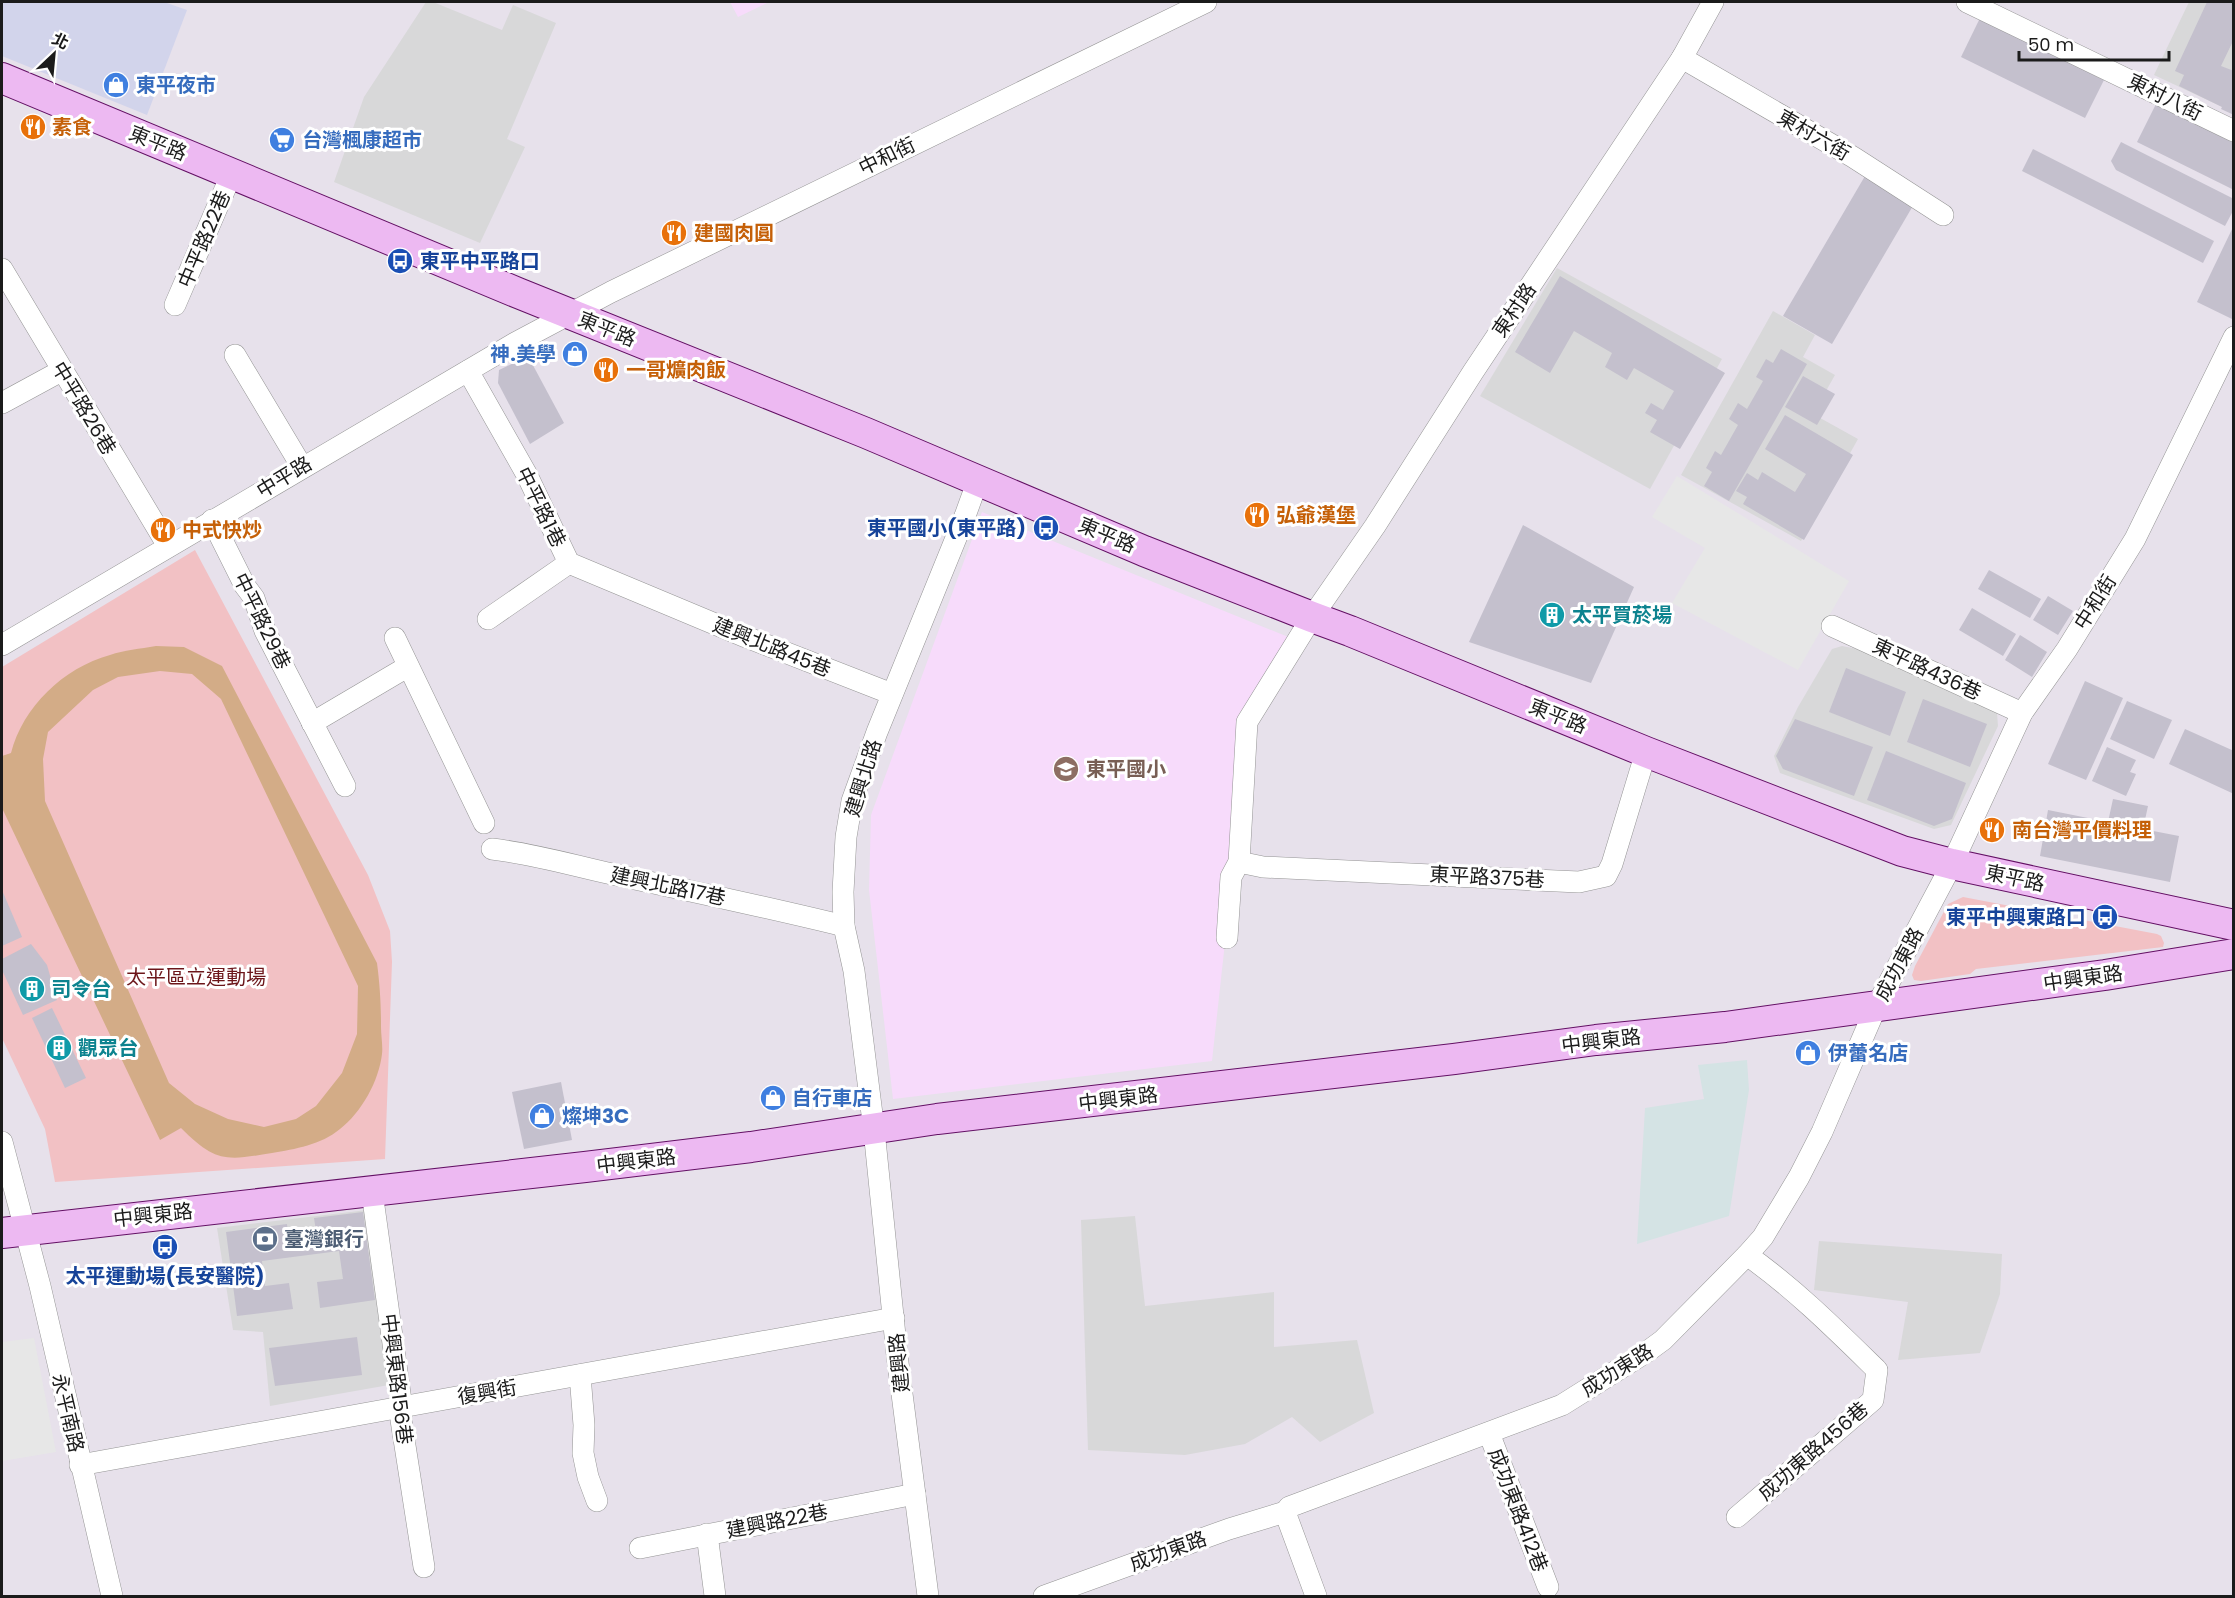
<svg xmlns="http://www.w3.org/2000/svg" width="2235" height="1598" viewBox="0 0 2235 1598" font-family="Poppins,'Noto Sans TC',sans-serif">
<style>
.residential{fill:#d8d8d9}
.commercial{fill:#d2d4eb}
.industrial{fill:#d4e3e4}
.education{fill:#f7dbfb}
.park{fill:#f2c1c4}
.pitch{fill:#d3ac87;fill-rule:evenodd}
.parking{fill:#e7e7e7}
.building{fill:#c4c0cd}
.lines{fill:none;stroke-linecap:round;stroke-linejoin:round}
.street-casing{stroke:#959595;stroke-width:22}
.secondary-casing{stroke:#631064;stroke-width:32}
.street{stroke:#fff;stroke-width:21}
.secondary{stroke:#edb9f2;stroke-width:30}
.labels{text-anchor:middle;stroke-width:6;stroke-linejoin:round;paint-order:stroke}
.shop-label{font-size:20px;font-weight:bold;fill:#366cbe;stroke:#fff;text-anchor:start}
.street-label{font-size:20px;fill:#1b1b1b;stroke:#fff}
.food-label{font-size:20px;font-weight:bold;fill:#c56008;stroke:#fff;text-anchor:start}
.transit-label{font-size:20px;font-weight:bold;fill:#164399;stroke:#fff;text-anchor:end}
.culture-label{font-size:20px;font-weight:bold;fill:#0d838f;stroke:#fff;text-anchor:start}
.education-label{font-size:20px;font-weight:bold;fill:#785e54;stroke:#fff;text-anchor:start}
.park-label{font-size:20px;fill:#6c161a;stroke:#fff}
.service-label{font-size:20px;font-weight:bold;fill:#4e5e75;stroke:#fff;text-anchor:start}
</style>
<rect width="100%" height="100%" fill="#e7e1eb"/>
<g class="residential">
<path d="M 426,2 L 433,2 L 502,30 L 513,5 L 556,23 L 507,139 L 525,147 L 480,243 L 334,182 L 364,97 Z"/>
<path d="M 2189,2 L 2233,2 L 2233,112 L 2154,75 Z"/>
<path d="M 1557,268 L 1722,359 L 1650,489 L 1480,396 Z"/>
<path d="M 1773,311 L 1815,335 L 1803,357 L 1835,375 L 1813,414 L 1858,439 L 1801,541 L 1681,475 Z"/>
<path d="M 1842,646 L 1862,650 L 1997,713 L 1998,726 L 1951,825 L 1934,829 L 1780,773 L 1774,756 L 1798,707 L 1832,649 Z"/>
<path d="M 367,1210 L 389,1385 L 270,1406 L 263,1332 L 233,1330 L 217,1228 Z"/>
<path d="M 1135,1216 L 1145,1306 L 1274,1292 L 1274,1347 L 1357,1340 L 1374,1413 L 1320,1442 L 1292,1417 L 1245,1444 L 1185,1455 L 1088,1450 L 1081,1220 Z"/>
<path d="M 1819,1241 L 2002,1254 L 2000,1294 L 1980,1353 L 1898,1360 L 1908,1302 L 1814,1290 Z"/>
</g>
<path class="commercial" d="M 2,2 L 164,2 L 187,10 L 147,115 L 2,56 Z"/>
<path class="industrial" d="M 1747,1060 L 1749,1090 L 1729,1216 L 1637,1244 L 1645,1108 L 1704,1099 L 1698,1065 Z"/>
<g class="education">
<path d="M 730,2 L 769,2 L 738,17 Z"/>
<path d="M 982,512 L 1298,641 L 1249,723 L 1212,1061 L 893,1099 L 869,890 L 871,815 Z"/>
</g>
<g class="park">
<path d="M 195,550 L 368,875 L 390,931 L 392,962 L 385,1159 L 55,1182 L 45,1129 L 2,1038 L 2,667 Z"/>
<path d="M 1963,897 L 2157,934 L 2161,936 L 2164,943 L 2163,947 L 1976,969 L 1970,974 L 1921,981 L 1914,980 L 1912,975 L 1915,966 L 1948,904 Z"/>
</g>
<path class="pitch" d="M 156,646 L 184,647 L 222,666 L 377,963 C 380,986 381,1004 381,1027 C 381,1036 383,1046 382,1054 C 379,1081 361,1113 340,1129 C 321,1145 295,1149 272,1153 C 225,1161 215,1162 181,1128 L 160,1140 L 2,808 L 2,756 L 11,753 C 23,707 63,668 110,655 C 124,650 140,649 156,646 ZM 160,671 L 192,674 L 221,699 L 358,986 L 357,1034 L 342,1073 L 316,1106 L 296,1119 L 264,1127 L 228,1119 L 195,1104 L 169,1083 L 45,801 L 43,759 L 48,732 L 93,690 L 118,677 Z"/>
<g class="parking">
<path d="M 1677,476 L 1849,581 L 1798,670 L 1672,603 L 1705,548 L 1652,517 Z"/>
<path d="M 34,1338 L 56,1452 L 2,1461 L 2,1342 Z"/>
</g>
<g class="building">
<path d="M 2207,2 L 2234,2 L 2234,39 L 2221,66 L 2234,71 L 2234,115 L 2221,109 L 2222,107 L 2179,86 L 2184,75 L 2175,71 Z"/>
<path d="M 1980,18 L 2104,80 L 2085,118 L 1961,57 Z"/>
<path d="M 2156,104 L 2234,143 L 2234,190 L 2137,142 Z"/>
<path d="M 2121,142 L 2234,199 L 2234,209 L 2225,226 L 2116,170 L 2111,161 Z"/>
<path d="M 2033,149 L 2214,241 L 2203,263 L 2022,171 Z"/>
<path d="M 1865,176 L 1914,204 L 1832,344 L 1783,316 Z"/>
<path d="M 2234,225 L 2234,315 L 2232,319 L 2197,302 Z"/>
<path d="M 1560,276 L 1725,373 L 1680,449 L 1650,432 L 1657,420 L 1645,413 L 1651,403 L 1663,410 L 1674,391 L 1634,368 L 1627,380 L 1605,367 L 1612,353 L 1574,331 L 1550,373 L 1515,352 Z"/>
<path d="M 1781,349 L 1807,364 L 1729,501 L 1704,486 L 1712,472 L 1706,468 L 1715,451 L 1721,455 L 1738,425 L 1729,419 L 1738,403 L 1747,409 L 1763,381 L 1756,377 L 1766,359 L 1773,363 Z"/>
<path d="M 528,356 L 564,423 L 530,444 L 498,383 L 499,370 Z"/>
<path d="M 1803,376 L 1835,394 L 1817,425 L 1785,407 Z"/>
<path d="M 1785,415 L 1853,455 L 1804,540 L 1743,504 L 1747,497 L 1736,491 L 1747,473 L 1758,480 L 1762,472 L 1795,492 L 1806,474 L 1765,449 Z"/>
<path d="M 1523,525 L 1634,587 L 1591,683 L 1469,642 Z"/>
<path d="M 1989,570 L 2041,599 L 2030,618 L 1978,589 Z"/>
<path d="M 2048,596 L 2073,611 L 2058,635 L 2033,620 Z"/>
<path d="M 1972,608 L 2016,634 L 2003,656 L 1959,630 Z"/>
<path d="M 2020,635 L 2047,652 L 2032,677 L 2005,660 Z"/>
<path d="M 1846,668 L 1906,692 L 1890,736 L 1829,712 Z"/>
<path d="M 2085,681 L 2123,698 L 2086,780 L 2048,764 Z"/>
<path d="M 1923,699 L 1987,724 L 1970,767 L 1907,742 Z"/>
<path d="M 2127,701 L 2172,720 L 2154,759 L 2110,739 Z"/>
<path d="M 1795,719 L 1873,747 L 1854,796 L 1783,769 L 1776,756 Z"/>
<path d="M 2185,729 L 2234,751 L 2234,794 L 2169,764 Z"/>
<path d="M 2107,747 L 2136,760 L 2130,772 L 2136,774 L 2126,796 L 2092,781 Z"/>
<path d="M 1886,751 L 1966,783 L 1952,819 L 1934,826 L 1867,800 Z"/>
<path d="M 2113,799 L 2148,806 L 2143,829 L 2179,836 L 2170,882 L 2040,856 L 2048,810 L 2108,822 Z"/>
<path d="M 2,890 L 22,937 L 2,946 Z"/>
<path d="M 31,944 L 47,965 L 57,1000 L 23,1015 L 2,970 L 2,959 Z"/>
<path d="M 52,1008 L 86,1078 L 65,1088 L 32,1018 Z"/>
<path d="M 561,1082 L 572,1140 L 524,1149 L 512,1092 Z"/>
<path d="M 363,1212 L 375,1300 L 320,1308 L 317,1282 L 343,1279 L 339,1251 L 262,1261 L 265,1286 L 289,1283 L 293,1309 L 237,1316 L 226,1232 L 287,1224 L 289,1241 L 317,1238 L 314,1218 Z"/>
<path d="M 357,1337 L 362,1375 L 275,1386 L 269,1348 Z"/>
</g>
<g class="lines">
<g class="street-casing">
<g id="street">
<path d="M 1967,2 L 2234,131"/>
<path d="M 1682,58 L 1853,157 L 1943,215"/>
<path d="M 2,269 L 168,546"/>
<path d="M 175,305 L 232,173"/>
<path d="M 235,355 L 302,467"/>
<path d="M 468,371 L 527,475 L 569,563 L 746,637 L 892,694"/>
<path d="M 2,403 L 61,371"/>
<path d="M 212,520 L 245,586 L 254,598 L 265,631 L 345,786"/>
<path d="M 488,619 L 569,563"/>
<path d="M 1832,626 L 2022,713"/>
<path d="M 395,638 L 484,823"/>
<path d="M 2,645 L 515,343 L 611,292 L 1206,2"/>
<path d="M 312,723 L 407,667"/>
<path d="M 492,849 C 535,854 571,865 612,874 C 690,891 767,907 844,926"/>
<path d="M 1239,862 L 1263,867 L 1579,882 L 1606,876 L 1612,864 L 1646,752"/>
<path d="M 1227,938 L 1231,877 L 1239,862 L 1247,722 L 1312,617 L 1375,526 L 1473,372 L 1682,58 L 1713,2"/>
<path d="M 2,1142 L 40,1286 L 112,1596"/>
<path d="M 372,1192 L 402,1408 L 401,1420 L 424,1567"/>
<path d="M 580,1375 L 584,1425 L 583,1453 L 588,1477 L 597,1501"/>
<path d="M 1489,1433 L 1548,1587"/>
<path d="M 80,1465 L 894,1318"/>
<path d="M 1285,1512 L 1316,1596"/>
<path d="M 1737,1517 L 1873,1400 L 1877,1370 C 1836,1330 1795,1289 1747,1255"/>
<path d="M 707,1534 L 715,1596"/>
<path d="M 640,1548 L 915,1494"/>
<path d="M 928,1596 L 897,1355 L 874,1130 L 854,971 L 844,926 L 843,892 L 846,837 L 852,801 L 877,732 L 965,516 L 978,480"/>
<path d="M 1044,1596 L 1229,1529 L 1285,1512 L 1289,1507 L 1562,1405 L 1648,1351 L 1663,1340 L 1747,1255 L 1763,1237 L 1799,1177 L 1822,1132 L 1876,1007 L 1952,864 L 2022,713 L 2067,649 L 2135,539 L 2234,337"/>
</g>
</g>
<g class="secondary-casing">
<g id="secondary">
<path d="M 2,78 L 518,293 L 866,433 L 1144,551 L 1312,617 L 1350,631 L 1646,752 L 1902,851 L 1952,864 L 2234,925"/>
<path d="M 2,1233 L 585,1167 L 751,1147 L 937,1119 L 1454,1059 L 1596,1040 L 1725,1027 L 2105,975 L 2234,954"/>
</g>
</g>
<use href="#street" class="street"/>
<use href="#secondary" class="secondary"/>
</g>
<defs>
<g id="shop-disc" transform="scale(1.35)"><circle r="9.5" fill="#3f7fe0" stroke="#fff"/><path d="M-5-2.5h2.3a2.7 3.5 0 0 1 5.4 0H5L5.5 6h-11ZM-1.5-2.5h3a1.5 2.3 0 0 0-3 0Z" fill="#fff"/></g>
<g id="restaurant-disc" transform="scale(1.35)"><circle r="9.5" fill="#e8710a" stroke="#fff"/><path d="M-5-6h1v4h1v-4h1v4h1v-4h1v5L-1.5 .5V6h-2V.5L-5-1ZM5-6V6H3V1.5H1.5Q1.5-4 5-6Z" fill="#fff"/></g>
<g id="supermarket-disc" transform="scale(1.35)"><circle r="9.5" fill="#3f7fe0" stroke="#fff"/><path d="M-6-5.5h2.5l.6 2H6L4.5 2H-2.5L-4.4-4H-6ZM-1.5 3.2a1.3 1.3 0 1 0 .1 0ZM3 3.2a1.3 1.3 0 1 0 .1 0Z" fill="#fff"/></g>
<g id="bus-disc" transform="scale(1.35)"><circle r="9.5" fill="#1a4fb4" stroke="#fff"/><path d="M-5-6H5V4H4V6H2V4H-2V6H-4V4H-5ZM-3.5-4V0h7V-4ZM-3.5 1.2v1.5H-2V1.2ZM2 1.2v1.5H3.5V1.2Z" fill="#fff"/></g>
<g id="building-disc" transform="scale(1.35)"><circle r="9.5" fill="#0f9aa8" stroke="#fff"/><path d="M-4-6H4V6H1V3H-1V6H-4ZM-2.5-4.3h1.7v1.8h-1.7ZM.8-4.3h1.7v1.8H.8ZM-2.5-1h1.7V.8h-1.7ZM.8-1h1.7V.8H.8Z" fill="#fff"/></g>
<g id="school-disc" transform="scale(1.35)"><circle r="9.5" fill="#8d6e63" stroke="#fff"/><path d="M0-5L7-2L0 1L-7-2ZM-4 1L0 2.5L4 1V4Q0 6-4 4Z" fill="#fff"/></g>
<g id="bank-disc" transform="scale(1.35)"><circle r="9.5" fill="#5c6f8a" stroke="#fff"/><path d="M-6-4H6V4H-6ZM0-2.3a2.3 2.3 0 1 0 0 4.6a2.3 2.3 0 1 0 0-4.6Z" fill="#fff"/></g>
</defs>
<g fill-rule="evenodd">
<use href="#shop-disc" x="116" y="85"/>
<use href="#restaurant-disc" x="33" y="127"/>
<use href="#supermarket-disc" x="282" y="140"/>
<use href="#restaurant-disc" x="674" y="233"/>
<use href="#bus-disc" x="400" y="261"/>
<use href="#shop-disc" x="575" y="354"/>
<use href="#restaurant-disc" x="606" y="370"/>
<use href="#restaurant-disc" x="1257" y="515"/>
<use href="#bus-disc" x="1046" y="528"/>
<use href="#restaurant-disc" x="163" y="530"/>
<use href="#building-disc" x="1552" y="615"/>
<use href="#school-disc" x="1066" y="769"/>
<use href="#restaurant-disc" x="1992" y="830"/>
<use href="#bus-disc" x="2105" y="917"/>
<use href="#building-disc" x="32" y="989"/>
<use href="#building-disc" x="59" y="1048"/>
<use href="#shop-disc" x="1808" y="1053"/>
<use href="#shop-disc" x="773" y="1098"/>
<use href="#shop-disc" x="542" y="1116"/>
<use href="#bank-disc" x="265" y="1239"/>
<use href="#bus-disc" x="165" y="1247"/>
</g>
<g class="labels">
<g class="shop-label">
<text x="136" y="92">東平夜市</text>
<text x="302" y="147">台灣楓康超市</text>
<text x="556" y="361" text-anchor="end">神.美學</text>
<text x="1828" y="1060">伊蕾名店</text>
<text x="792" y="1105">自行車店</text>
<text x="562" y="1123">燦坤3C</text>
</g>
<g class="street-label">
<text transform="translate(2165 97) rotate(26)" y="7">東村八街</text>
<text transform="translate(1814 135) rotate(30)" y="7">東村六街</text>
<text transform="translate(158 143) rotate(22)" y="7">東平路</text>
<text transform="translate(887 156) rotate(-26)" y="7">中和街</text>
<text transform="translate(204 239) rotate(-67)" y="7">中平路22巷</text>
<text transform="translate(1514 310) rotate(-56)" y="7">東村路</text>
<text transform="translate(607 329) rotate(22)" y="7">東平路</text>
<text transform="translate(84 408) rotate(59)" y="7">中平路26巷</text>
<text transform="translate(284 477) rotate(-31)" y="7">中平路</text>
<text transform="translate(541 507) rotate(64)" y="7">中平路1巷</text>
<text transform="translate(1107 535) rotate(23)" y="7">東平路</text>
<text transform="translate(2095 602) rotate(-58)" y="7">中和街</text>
<text transform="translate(262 621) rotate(64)" y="7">中平路29巷</text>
<text transform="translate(772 647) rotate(22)" y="7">建興北路45巷</text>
<text transform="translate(1927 669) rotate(25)" y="7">東平路436巷</text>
<text transform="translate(1558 716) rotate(22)" y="7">東平路</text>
<text transform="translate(863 778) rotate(-73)" y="7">建興北路</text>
<text transform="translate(1487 877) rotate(3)" y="7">東平路375巷</text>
<text transform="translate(2015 878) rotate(12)" y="7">東平路</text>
<text transform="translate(668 886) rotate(12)" y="7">建興北路17巷</text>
<text transform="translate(1899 964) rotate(-62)" y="7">成功東路</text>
<text transform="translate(2083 978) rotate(-8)" y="7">中興東路</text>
<text transform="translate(1601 1041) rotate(-7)" y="7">中興東路</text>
<text transform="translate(1118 1099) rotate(-7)" y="7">中興東路</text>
<text transform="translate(636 1161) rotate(-7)" y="7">中興東路</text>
<text transform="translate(153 1215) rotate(-6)" y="7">中興東路</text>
<text transform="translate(899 1363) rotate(-96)" y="7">建興路</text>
<text transform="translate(1617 1370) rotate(-32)" y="7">成功東路</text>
<text transform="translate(397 1379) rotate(83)" y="7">中興東路156巷</text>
<text transform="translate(487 1392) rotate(-10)" y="7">復興街</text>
<text transform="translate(68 1413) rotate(77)" y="7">永平南路</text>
<text transform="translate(1813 1451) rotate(-41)" y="7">成功東路456巷</text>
<text transform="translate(1518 1510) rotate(69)" y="7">成功東路412巷</text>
<text transform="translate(777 1521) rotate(-11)" y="7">建興路22巷</text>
<text transform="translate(1168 1551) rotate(-20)" y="7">成功東路</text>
</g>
<g class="food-label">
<text x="52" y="134">素食</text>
<text x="694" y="240">建國肉圓</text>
<text x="626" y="377">一哥爌肉飯</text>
<text x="1276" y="522">弘爺漢堡</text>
<text x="182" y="537">中式快炒</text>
<text x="2012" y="837">南台灣平價料理</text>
</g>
<g class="transit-label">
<text x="420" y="268" text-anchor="start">東平中平路口</text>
<text x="1026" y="535">東平國小(東平路)</text>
<text x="2086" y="924">東平中興東路口</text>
<text x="165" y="1283" text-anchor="middle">太平運動場(長安醫院)</text>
</g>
<g class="culture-label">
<text x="1572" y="622">太平買菸場</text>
<text x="51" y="996">司令台</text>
<text x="78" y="1055">觀眾台</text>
</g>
<g class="education-label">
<text x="1086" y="776">東平國小</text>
</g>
<g class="park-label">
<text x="196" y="984">太平區立運動場</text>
</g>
<g class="service-label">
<text x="284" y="1246">臺灣銀行</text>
</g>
</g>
<rect width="2235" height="1598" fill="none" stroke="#1b1b1b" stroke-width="6"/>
<g transform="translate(54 54) rotate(26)" stroke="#ffffff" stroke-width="4.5" paint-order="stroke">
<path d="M0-4.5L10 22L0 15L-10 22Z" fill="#1b1b1b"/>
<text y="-9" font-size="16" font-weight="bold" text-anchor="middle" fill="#1b1b1b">北</text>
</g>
<path d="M2019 51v9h150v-9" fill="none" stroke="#1b1b1b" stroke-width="3"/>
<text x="2028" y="51" font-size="18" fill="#1b1b1b" stroke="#ffffff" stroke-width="4.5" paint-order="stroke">50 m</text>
</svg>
